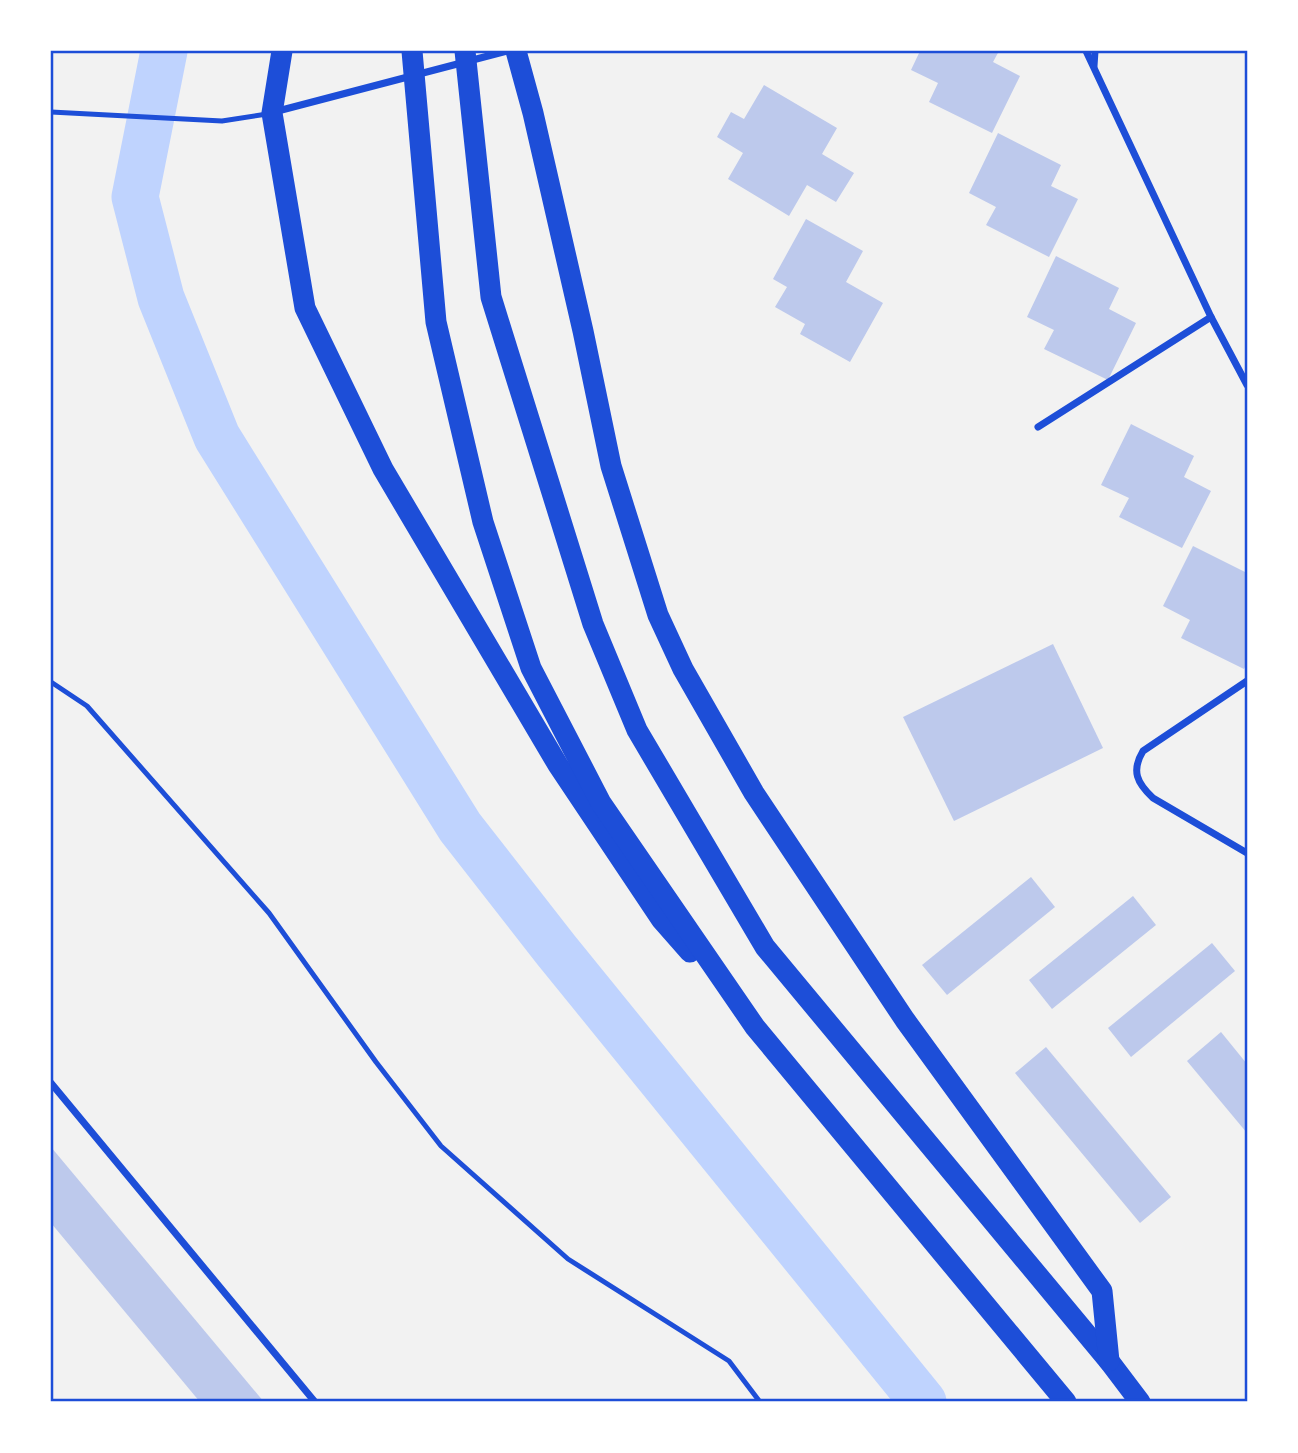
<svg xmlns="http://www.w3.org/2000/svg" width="1298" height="1453" viewBox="0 0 1298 1453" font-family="Ubuntu,sans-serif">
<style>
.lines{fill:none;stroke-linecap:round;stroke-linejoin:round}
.river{stroke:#bfd3fe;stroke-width:47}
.building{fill:#bdc9ec}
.service{stroke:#1d4ed8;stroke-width:5}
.minor{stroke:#1d4ed8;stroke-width:7}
.motorway{stroke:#1d4ed8;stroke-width:21}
.neatline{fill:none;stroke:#1d4ed8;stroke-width:2.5}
</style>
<rect width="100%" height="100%" fill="#f2f2f2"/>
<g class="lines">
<path class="river" d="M 164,51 L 135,197 L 161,298 L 217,437 L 460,827 L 556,950 L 923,1402"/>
</g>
<g class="building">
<path d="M 920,51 L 999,51 L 993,62 L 1020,76 L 992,133 L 929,102 L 938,83 L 911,70 Z"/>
<path d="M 764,85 L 837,128 L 822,154 L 854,173 L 836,202 L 807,185 L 789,216 L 728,179 L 743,153 L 717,137 L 731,112 L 744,119 Z"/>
<path d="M 998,133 L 1061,165 L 1051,186 L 1078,199 L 1049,257 L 986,225 L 996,207 L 969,193 Z"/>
<path d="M 806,219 L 863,251 L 846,282 L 883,303 L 850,362 L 800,334 L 805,324 L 775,307 L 787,287 L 773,279 Z"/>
<path d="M 1056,256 L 1119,288 L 1109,309 L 1136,323 L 1108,380 L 1044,349 L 1054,330 L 1027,317 Z"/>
<path d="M 1131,424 L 1194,456 L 1184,477 L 1211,491 L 1182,548 L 1119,517 L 1129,498 L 1101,485 Z"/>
<path d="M 1193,546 L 1247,573 L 1245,599 L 1247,600 L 1247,663 L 1244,669 L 1181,638 L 1190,620 L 1163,606 Z"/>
<path d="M 1053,644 L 1103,748 L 954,821 L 903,717 Z"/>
<path d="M 1031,877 L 1055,907 L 947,995 L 922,965 Z"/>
<path d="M 1133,896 L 1156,925 L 1052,1009 L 1029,980 Z"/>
<path d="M 1212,943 L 1235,971 L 1131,1057 L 1108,1028 Z"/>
<path d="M 1221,1032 L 1247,1064 L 1247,1133 L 1187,1061 Z"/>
<path d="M 1046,1047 L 1171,1197 L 1140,1223 L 1015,1073 Z"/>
<path d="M 51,1147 L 264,1402 L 200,1402 L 51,1223 Z"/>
</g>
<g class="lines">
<g class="service">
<path d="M 51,112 L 222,121 L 267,114"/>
<path d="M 51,682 L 87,706 L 269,913 L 376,1062 L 441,1146 L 568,1259 L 729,1361 L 760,1402"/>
</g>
<g class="minor">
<path d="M 1086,51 L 1211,317 L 1247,385"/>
<path d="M 1094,66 L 1095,51"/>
<path d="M 274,112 L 507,51"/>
<path d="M 1038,427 L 1211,317"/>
<path d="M 1247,681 L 1143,751 C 1131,771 1137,783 1153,798 L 1247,853"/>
<path d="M 51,1083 L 315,1402"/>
</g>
<g class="motorway">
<path d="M 282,51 L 272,113 L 305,308 L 383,469 L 558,765 L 661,919 L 690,952"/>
<path d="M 412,51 L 436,322 L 483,522 L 531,668 L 601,803 L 755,1027 L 1066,1402"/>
<path d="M 465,51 L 491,297 L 593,624 L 637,730 L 765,947 L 1109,1361 L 1140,1402"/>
<path d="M 516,51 L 533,113 L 583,331 L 611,466 L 658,615 L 683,669 L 754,793 L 905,1020 L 1102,1291 L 1109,1361"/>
</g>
</g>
<rect width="1298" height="1453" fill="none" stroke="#ffffff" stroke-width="105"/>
<rect x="52" y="52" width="1194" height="1348" class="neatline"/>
</svg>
